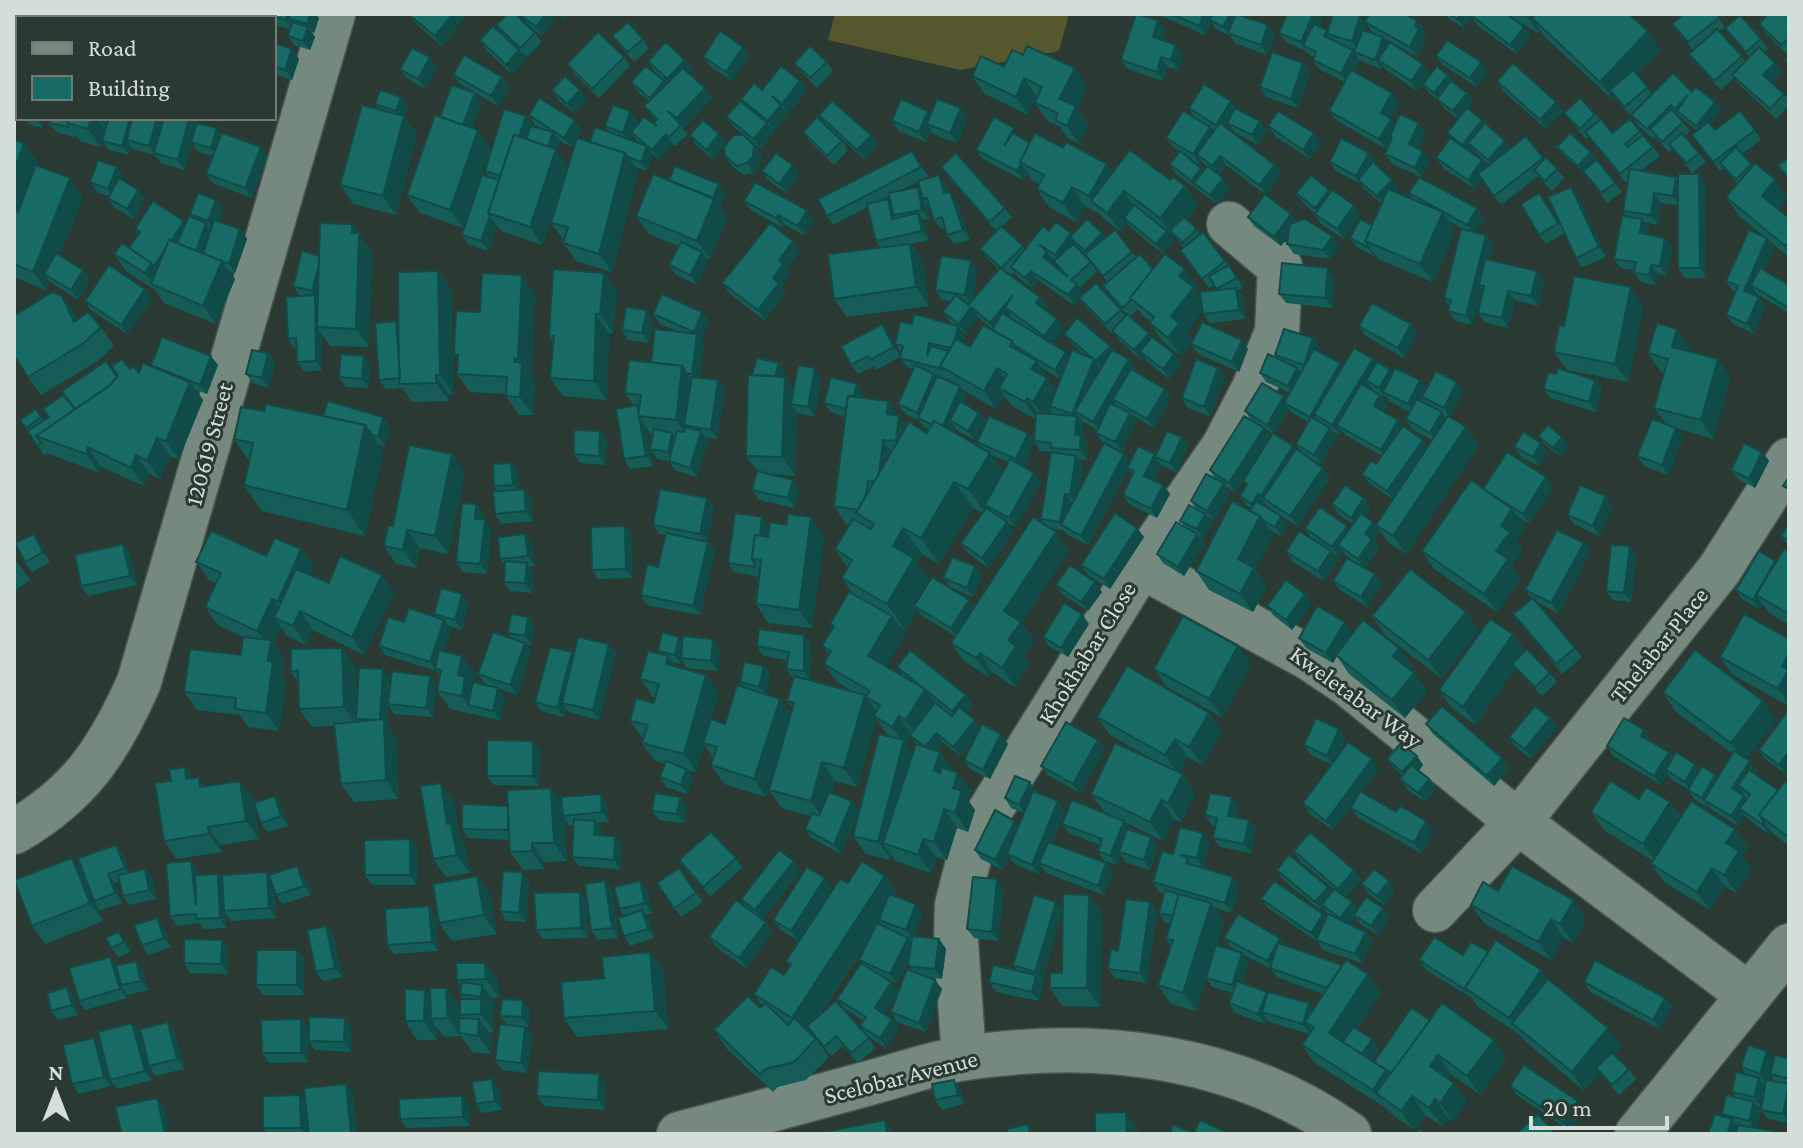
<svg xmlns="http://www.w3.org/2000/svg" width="1803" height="1148" viewBox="0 0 1803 1148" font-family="'Crimson Pro',serif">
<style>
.grass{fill:#55582f}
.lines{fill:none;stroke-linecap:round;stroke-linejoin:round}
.minor-casing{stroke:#48564f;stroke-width:47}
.minor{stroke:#76897f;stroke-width:44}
.wall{fill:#155c57;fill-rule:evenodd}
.shaded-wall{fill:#114b47}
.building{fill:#186b65;stroke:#114b47;stroke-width:2}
.labels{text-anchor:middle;stroke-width:6;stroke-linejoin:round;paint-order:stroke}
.street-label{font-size:24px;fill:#d5dfd9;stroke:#2a3a32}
</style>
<rect width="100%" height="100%" fill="#2a3a32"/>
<path class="grass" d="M 835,14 L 1069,14 L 1059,51 L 961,70 L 828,40 Z"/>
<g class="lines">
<g class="minor-casing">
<g id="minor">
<path d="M 1141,566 L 1309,658 L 1348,684 L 1518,822 L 1749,995"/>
<path d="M 14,832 C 80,794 109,750 139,682 L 333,14"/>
<path d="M 1435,910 L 1518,822 L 1719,570 L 1789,460"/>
<path d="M 964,1058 L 956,942 L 957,905 L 975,835 L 1141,566 L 1224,446 L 1254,388 L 1277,332 L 1280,267 L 1229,224"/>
<path d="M 679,1134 C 744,1117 808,1100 873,1082 C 903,1074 935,1062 966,1058 C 1098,1038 1238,1055 1349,1134"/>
<path d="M 1637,1134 L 1789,946"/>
</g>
</g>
<use href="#minor" class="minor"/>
</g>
<g class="wall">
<path d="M 248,14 L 319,18 L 314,33 L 312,32 L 315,37 L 310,50 L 294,45 L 288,36 L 290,29 L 275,25 L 274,27 L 274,18 L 247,18 Z"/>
<path d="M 408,14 L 467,14 L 442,46 L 414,22 Z"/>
<path d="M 1157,14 L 1235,14 L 1275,35 L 1267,55 L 1235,43 L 1230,36 L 1216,29 L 1211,22 L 1205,35 Z"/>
<path d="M 1363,14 L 1404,14 L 1417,20 L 1424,30 L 1423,33 L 1426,38 L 1417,56 L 1384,38 L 1388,44 L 1423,64 L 1429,74 L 1417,91 L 1385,69 L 1383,66 L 1381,69 L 1359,60 L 1354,71 L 1399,102 L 1390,118 L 1395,125 L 1426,133 L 1418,149 L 1429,161 L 1421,177 L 1392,164 L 1385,154 L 1392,139 L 1386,149 L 1336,120 L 1329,111 L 1345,82 L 1319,69 L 1313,60 L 1314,57 L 1309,55 L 1306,51 L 1286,42 L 1279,33 L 1323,16 L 1319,26 L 1327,30 L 1366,26 L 1365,30 L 1378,35 L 1372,32 L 1365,22 L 1368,15 Z"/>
<path d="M 1445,14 L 1629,14 L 1648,31 L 1660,50 L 1637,74 L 1652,94 L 1692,92 L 1715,102 L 1721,111 L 1710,125 L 1715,130 L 1755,130 L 1761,140 L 1742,154 L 1752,166 L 1787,198 L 1778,209 L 1789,218 L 1789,257 L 1768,240 L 1774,248 L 1764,270 L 1789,285 L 1789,313 L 1757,294 L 1755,291 L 1753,295 L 1765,306 L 1754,334 L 1733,324 L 1726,315 L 1736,292 L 1733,291 L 1726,281 L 1766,238 L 1739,216 L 1726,197 L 1737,184 L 1724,168 L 1720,171 L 1699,144 L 1697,131 L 1677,114 L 1677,115 L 1690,131 L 1685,136 L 1706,162 L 1692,173 L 1673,148 L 1669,152 L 1655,137 L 1653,139 L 1638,125 L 1632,116 L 1631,116 L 1615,98 L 1613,100 L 1545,37 L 1540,30 L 1538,33 L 1511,17 L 1531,36 L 1517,54 L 1478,26 L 1472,17 L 1464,28 L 1448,18 Z"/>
<path d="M 1716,14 L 1725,27 L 1719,32 L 1745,61 L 1749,57 L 1725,28 L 1761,39 L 1768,49 L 1764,52 L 1782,72 L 1772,83 L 1784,94 L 1789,101 L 1789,105 L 1776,119 L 1739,84 L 1734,78 L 1721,90 L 1696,63 L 1689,54 L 1693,50 L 1672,24 Z"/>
<path d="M 521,15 L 555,21 L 542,36 L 528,25 Z"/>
<path d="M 1789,18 L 1789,65 L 1785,59 L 1788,55 L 1765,33 L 1759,24 Z"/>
<path d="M 496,25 L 535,33 L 541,42 L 527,57 L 520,51 L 526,59 L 512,74 L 486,50 L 480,40 L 502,34 Z"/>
<path d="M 1165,30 L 1162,40 L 1183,54 L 1178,70 L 1168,67 L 1163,81 L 1128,69 L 1121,60 Z"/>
<path d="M 612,36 L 643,39 L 649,49 L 634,62 Z"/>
<path d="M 274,43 L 299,59 L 292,80 L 278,75 L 274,87 Z"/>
<path d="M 18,49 L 18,106 L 14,105 L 14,59 Z"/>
<path d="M 749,56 L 732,81 L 710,66 L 703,57 Z"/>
<path d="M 1436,56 L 1488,71 L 1477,87 L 1443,65 Z"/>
<path d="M 430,57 L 437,67 L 425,89 L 407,78 L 400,69 Z"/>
<path d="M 624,57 L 630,66 L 599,98 L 574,74 L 567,64 Z"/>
<path d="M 685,60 L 692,69 L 689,73 L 705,88 L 712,98 L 684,128 L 682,127 L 688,134 L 675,146 L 673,144 L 659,159 L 651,153 L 653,155 L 647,171 L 635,167 L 638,171 L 612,272 L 576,261 L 563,243 L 564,241 L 551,223 L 561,189 L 542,245 L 501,231 L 497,226 L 488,251 L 468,244 L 462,235 L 489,177 L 485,171 L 526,116 L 532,126 L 543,129 L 535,125 L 529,115 L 582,130 L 571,147 L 557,139 L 560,142 L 557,151 L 568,167 L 590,142 L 609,132 L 605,126 L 630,111 L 637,121 L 635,127 L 655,124 L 656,121 L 644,106 L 649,101 L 638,92 L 631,82 L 666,84 L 668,83 L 654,71 L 648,61 ZM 632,134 L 637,141 L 641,144 L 630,140 Z"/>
<path d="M 827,62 L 833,71 L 817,88 L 801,72 L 794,63 Z"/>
<path d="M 1303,63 L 1310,73 L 1298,108 L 1266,97 L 1260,87 Z"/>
<path d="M 1004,67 L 1087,86 L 1077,108 L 1089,125 L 1079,144 L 1068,138 L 1059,126 L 1047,121 L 1035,103 L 1037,97 L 1028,115 L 985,94 L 972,76 Z"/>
<path d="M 453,75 L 509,86 L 498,106 L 460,84 Z"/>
<path d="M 1448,75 L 1454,82 L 1467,93 L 1474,102 L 1468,109 L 1482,120 L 1510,148 L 1526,136 L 1544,160 L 1557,169 L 1564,178 L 1552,191 L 1538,176 L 1501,205 L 1482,180 L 1475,189 L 1443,168 L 1436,158 L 1451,139 L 1447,133 L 1458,119 L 1444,108 L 1438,100 L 1429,93 L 1423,84 ZM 1473,149 L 1475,152 L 1489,165 L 1487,167 L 1482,160 L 1470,152 Z"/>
<path d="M 800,81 L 807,90 L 789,113 L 784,109 L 787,115 L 774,131 L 770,127 L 774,132 L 761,149 L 733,126 L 726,117 L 746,106 L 741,99 L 762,90 Z"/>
<path d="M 1497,81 L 1563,111 L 1546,129 L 1503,91 Z"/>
<path d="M 552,90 L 580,90 L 587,99 L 574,113 L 558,100 Z"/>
<path d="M 475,93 L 482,103 L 472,128 L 478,130 L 491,149 L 463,228 L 420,213 L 407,195 L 440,117 Z"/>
<path d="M 401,97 L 408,107 L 404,117 L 417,134 L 396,215 L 353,204 L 340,185 L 379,109 L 375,104 Z"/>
<path d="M 1231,101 L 1236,108 L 1260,121 L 1267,131 L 1258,145 L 1234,132 L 1229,124 L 1227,128 L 1275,165 L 1281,174 L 1266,195 L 1226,165 L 1219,175 L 1230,188 L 1217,204 L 1176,174 L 1170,164 L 1179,151 L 1173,147 L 1166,138 L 1210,127 L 1213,132 L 1215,130 L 1195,118 L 1189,108 ZM 1182,153 L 1199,164 L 1201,161 L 1207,166 L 1203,171 Z"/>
<path d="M 928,111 L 931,114 L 968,117 L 957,143 L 933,134 L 931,130 L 926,142 L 899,131 L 892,121 Z"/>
<path d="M 1564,113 L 1595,114 L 1612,133 L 1640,131 L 1660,156 L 1641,171 L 1678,180 L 1699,174 L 1706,183 L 1706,278 L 1685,278 L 1678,268 L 1678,205 L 1661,203 L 1658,225 L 1644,222 L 1649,228 L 1648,235 L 1665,238 L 1672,247 L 1667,276 L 1658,274 L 1656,285 L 1641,282 L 1634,273 L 1635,270 L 1621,268 L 1614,259 L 1627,217 L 1623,211 L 1627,182 L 1626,183 L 1589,137 L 1586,139 L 1571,122 Z"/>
<path d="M 819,115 L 871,135 L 878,144 L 864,159 L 826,125 Z"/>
<path d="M 24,118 L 45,118 L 42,128 L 28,124 Z"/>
<path d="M 51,118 L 199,118 L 197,123 L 222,135 L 261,147 L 267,157 L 252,198 L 213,183 L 206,174 L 213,156 L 198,152 L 192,143 L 184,170 L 161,163 L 155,155 L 133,149 L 131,146 L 129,155 L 109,150 L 102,141 L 100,147 L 80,141 L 76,135 L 75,137 L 56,132 L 49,123 Z"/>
<path d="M 1268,126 L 1321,143 L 1310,159 L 1275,136 Z"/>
<path d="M 803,132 L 842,141 L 848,150 L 834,165 L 810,142 Z"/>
<path d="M 719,134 L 726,143 L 713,159 L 696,145 L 690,135 Z"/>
<path d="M 1020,137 L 1030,143 L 1063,148 L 1113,173 L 1198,204 L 1187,219 L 1200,234 L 1203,232 L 1236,275 L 1243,288 L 1238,290 L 1243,297 L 1245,319 L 1209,323 L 1202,311 L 1186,332 L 1192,341 L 1181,356 L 1163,342 L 1150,323 L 1151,322 L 1143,316 L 1138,309 L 1130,316 L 1152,337 L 1174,354 L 1181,364 L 1169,379 L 1147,361 L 1144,357 L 1141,360 L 1119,340 L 1113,332 L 1112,334 L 1086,307 L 1080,298 L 1074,305 L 1038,280 L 1032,288 L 1017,276 L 1014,272 L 1010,276 L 1040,297 L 1047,306 L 1044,310 L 1064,328 L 1052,344 L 1066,352 L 1069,357 L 1086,356 L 1071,343 L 1064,334 L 1110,346 L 1113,350 L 1129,359 L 1136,369 L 1135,371 L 1165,389 L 1171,398 L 1154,428 L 1132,415 L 1136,422 L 1122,451 L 1102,442 L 1096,433 L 1097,430 L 1082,421 L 1080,418 L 1080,420 L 1083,425 L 1083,438 L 1088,445 L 1087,460 L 1078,459 L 1083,466 L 1079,492 L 1124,454 L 1130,463 L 1156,455 L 1182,437 L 1188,446 L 1176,472 L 1161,465 L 1154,480 L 1163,485 L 1170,494 L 1157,518 L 1129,504 L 1123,495 L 1132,475 L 1128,469 L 1088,545 L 1068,535 L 1065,531 L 1050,528 L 1056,532 L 1068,551 L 1022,623 L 1034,640 L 1023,656 L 1029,664 L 1015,687 L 992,672 L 989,677 L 964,661 L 951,643 L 955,636 L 921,615 L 917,610 L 905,630 L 900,627 L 905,634 L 886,666 L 904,676 L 897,667 L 966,695 L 973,705 L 966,713 L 980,727 L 1001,734 L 1008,744 L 990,779 L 970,769 L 964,760 L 975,738 L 960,756 L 943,743 L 936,750 L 971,791 L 968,800 L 975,810 L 968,832 L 957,828 L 947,860 L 936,857 L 931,873 L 896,861 L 892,856 L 891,860 L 866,854 L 853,836 L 893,738 L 887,734 L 876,719 L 857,787 L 835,781 L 832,793 L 859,811 L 841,854 L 812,838 L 805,829 L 810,816 L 782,808 L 769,790 L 773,777 L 766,797 L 724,784 L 711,765 L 713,758 L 704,745 L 696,772 L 687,770 L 693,778 L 687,794 L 666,787 L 660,777 L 665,764 L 655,761 L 642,743 L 643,739 L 630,721 L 654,703 L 656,698 L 653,697 L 640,679 L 660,654 L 658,651 L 682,641 L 713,639 L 720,648 L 718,671 L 687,668 L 682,661 L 681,664 L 673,662 L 676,667 L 719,693 L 711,719 L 725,724 L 742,687 L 740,682 L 770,675 L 766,694 L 780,699 L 791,715 L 793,709 L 787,701 L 793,678 L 786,669 L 787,660 L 763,656 L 757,646 L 804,635 L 811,645 L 810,680 L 854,692 L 837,682 L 824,664 L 829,655 L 822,646 L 833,628 L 830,624 L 853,594 L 842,578 L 848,568 L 835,549 L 849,525 L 846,524 L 834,506 L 845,417 L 831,412 L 824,403 L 863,394 L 862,397 L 888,401 L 906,426 L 927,433 L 929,430 L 924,427 L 919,420 L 905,414 L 898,404 L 913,369 L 907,367 L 900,357 L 876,370 L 874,366 L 858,374 L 851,365 L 882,324 L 889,334 L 900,356 L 901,352 L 895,344 L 912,324 L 955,326 L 950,322 L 943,312 L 952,301 L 942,300 L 935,290 L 977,270 L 973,299 L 998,269 L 987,258 L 980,249 L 996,231 L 947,176 L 941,167 L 1005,208 L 1012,217 L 1002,226 L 1025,249 L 1049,231 L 1071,233 L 1072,234 L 1102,233 L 1106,238 L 1115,230 L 1136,257 L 1153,269 L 1198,288 L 1196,290 L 1200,297 L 1217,290 L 1214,285 L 1209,288 L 1180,250 L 1183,247 L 1174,236 L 1168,232 L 1173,240 L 1163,254 L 1131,228 L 1127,223 L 1120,231 L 1104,219 L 1100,214 L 1085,206 L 1076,222 L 1049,207 L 1037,189 L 1039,184 L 1032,180 L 1028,173 L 1023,180 L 983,159 L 976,150 ZM 1076,245 L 1086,255 L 1107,282 L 1103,286 L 1126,314 L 1125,316 L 1121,310 L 1083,294 L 1079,288 L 1097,272 L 1091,262 L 1075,246 ZM 1050,256 L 1055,260 L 1054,261 L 1064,274 L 1051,264 L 1053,261 ZM 978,317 L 992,329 L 970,347 L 963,343 L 964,336 L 959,329 L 966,334 ZM 1040,367 L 1061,379 L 1056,391 L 1049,381 L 1049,379 ZM 935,375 L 949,379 L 952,383 L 936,377 ZM 963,390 L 996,409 L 1004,396 L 1012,406 L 1035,419 L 1034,441 L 1040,451 L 1053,452 L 1054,453 L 1041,519 L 1046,526 L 974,607 L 930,581 L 917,563 L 922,554 L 939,564 L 973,508 L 983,513 L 961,543 L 968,553 L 988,568 L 1013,532 L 1007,523 L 1015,527 L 1041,482 L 1023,467 L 1034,442 L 1028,433 L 977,442 L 982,448 L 951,431 L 954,426 L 956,430 L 975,440 L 986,422 L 979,413 L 964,403 L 967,396 ZM 991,455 L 1008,462 L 1003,472 ZM 931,698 L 952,715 L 952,716 L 935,704 ZM 911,736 L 916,744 L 913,754 L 906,744 Z"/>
<path d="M 14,140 L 37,161 L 33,172 L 83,197 L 60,255 L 83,270 L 90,279 L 78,300 L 49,281 L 46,290 L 14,277 Z"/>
<path d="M 754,145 L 761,155 L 760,165 L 753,173 L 744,175 L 732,166 L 725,156 Z"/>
<path d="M 1557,147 L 1591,152 L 1622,192 L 1607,203 L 1586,174 L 1564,156 Z"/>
<path d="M 912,151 L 928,176 L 919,181 L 946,185 L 948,192 L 956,201 L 970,240 L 954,244 L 947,235 L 945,228 L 941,229 L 934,220 L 931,208 L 930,209 L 926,203 L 929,219 L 923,220 L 929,240 L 911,244 L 923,262 L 929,306 L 847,317 L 834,299 L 880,248 L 876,241 L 868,207 L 833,225 L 827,216 ZM 918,182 L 921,192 L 918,187 L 899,191 ZM 889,196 L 891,203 L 880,201 Z"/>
<path d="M 1369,153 L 1376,162 L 1375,164 L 1392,180 L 1399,189 L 1396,192 L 1414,200 L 1409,193 L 1484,218 L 1475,232 L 1486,235 L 1493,245 L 1489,260 L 1544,280 L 1538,306 L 1515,300 L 1508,328 L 1485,322 L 1478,313 L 1483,291 L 1482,289 L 1472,325 L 1455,321 L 1448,311 L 1449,307 L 1444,298 L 1465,230 L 1449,221 L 1455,230 L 1433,282 L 1378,259 L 1375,254 L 1374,256 L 1357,247 L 1350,238 L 1372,225 L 1382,204 L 1364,189 L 1361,184 L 1336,171 L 1330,162 Z"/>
<path d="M 793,165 L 799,174 L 786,193 L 768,180 L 762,171 Z"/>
<path d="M 117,167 L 123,176 L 122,180 L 145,199 L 134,219 L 114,207 L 108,198 L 109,196 L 97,192 L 90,182 Z"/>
<path d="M 669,180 L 725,194 L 720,207 L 727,217 L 710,259 L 705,258 L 708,261 L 697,285 L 676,275 L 669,265 L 678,246 L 649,234 L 636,216 Z"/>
<path d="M 1571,187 L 1578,197 L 1606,257 L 1582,267 L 1576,258 L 1565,233 L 1546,244 L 1539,235 L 1539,193 L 1564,231 Z"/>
<path d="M 1330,192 L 1354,205 L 1360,215 L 1344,239 L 1321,224 L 1315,214 L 1315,213 L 1303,203 L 1296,193 Z"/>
<path d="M 216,200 L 223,210 L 218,222 L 240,229 L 247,239 L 235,273 L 229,271 L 235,279 L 216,324 L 164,303 L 155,290 L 127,272 L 114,254 L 129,248 L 138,234 L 135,229 L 185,224 L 192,217 L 190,214 Z"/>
<path d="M 744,201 L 814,219 L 805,236 L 785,225 L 783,228 L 751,210 Z"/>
<path d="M 1291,214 L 1296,222 L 1332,236 L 1339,246 L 1330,259 L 1294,254 L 1287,244 L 1288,236 L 1281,246 L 1254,226 L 1248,217 Z"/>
<path d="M 358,233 L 372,252 L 369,347 L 330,346 L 322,335 L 322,370 L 304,372 L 297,362 L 297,348 L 295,349 L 288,339 L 300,296 L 293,286 L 319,256 Z"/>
<path d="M 793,241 L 800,250 L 787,268 L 790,273 L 781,286 L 786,293 L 764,320 L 729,293 L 722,283 Z"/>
<path d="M 438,271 L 451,289 L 453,394 L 449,394 L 449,401 L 412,402 L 402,388 L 386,389 L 379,380 L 396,321 L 399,325 Z"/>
<path d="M 522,275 L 535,294 L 531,376 L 535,382 L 533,415 L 519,415 L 506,396 L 506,394 L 470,392 L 457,374 L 458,360 L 454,354 L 480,312 Z"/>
<path d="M 1335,278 L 1332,308 L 1286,303 L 1279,294 Z"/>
<path d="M 617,291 L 613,333 L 609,333 L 607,400 L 563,396 L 550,378 L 553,343 L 549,336 Z"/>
<path d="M 62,296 L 77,320 L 101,327 L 114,346 L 98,361 L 41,395 L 28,377 Z"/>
<path d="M 152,299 L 127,334 L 91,310 L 85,301 Z"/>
<path d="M 1643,306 L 1628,382 L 1567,370 L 1554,352 Z"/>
<path d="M 647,310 L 653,320 L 649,343 L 628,340 L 622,330 Z"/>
<path d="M 702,312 L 709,321 L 701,340 L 704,343 L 700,378 L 718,380 L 725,390 L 717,439 L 705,437 L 708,441 L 697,477 L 675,470 L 669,461 L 657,459 L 650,449 L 653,434 L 651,434 L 646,427 L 653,466 L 630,469 L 624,459 L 634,406 L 625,393 L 679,332 L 660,324 L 653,314 Z"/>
<path d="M 1411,324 L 1417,334 L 1404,358 L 1366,336 L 1359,326 Z"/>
<path d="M 1191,344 L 1248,349 L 1239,372 L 1198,354 Z"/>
<path d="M 1320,348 L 1319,351 L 1343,367 L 1376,363 L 1390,369 L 1392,373 L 1426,389 L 1464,391 L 1450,417 L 1466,427 L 1479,445 L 1406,554 L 1389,543 L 1376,525 L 1393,499 L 1369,483 L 1362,474 L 1376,464 L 1382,456 L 1344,434 L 1342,431 L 1339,435 L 1330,430 L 1336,438 L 1321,464 L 1302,454 L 1323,468 L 1330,478 L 1297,526 L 1269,508 L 1265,503 L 1264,505 L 1288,525 L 1281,536 L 1269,529 L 1273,534 L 1255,569 L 1267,586 L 1253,612 L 1209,590 L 1196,571 L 1252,509 L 1247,506 L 1240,496 L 1246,485 L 1243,481 L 1236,493 L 1225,486 L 1230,493 L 1214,521 L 1207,516 L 1212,524 L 1203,539 L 1199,536 L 1204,544 L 1184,576 L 1163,563 L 1157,554 L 1184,526 L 1180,521 L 1196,509 L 1191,501 L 1215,479 L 1210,470 L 1251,420 L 1245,411 L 1284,396 L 1286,399 L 1290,393 L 1266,382 L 1260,373 L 1278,359 L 1275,355 ZM 1369,385 L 1373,390 L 1385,397 L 1386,396 L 1389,401 L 1410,412 L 1406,419 L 1412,429 L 1432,440 L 1427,447 L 1423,440 L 1403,426 L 1398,420 L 1383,411 L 1387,405 L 1380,395 L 1367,388 ZM 1289,409 L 1291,412 L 1308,422 L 1296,444 L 1302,454 L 1296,450 L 1293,446 L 1274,434 ZM 1257,424 L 1272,433 L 1270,437 Z"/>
<path d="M 1690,348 L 1689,351 L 1718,359 L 1730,378 L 1713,439 L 1676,428 L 1683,438 L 1668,475 L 1644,466 L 1637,456 L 1666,424 L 1654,408 L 1664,373 L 1661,372 L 1648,353 Z"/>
<path d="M 268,353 L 275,363 L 269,388 L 253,383 L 246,374 Z"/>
<path d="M 779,363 L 785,373 L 784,377 L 794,389 L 821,377 L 815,417 L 797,413 L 795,476 L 771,474 L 793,480 L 799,489 L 795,508 L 759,500 L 752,490 L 757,471 L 746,456 L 752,375 Z"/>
<path d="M 218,365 L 207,394 L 196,390 L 203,400 L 179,459 L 170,456 L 160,479 L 149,473 L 144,486 L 100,466 L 98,472 L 49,454 L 48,453 L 44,455 L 20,420 L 36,409 L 44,420 L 75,409 L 130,369 L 139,373 L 152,367 Z"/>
<path d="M 370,365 L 369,388 L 346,387 L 339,377 Z"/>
<path d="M 1218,368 L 1225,377 L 1210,416 L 1188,408 L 1182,398 Z"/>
<path d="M 1556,374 L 1595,380 L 1602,389 L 1596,412 L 1550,398 L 1544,389 Z"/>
<path d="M 264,411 L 323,416 L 383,417 L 390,427 L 385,446 L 378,445 L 383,451 L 365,536 L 262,511 L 244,485 L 249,461 L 234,439 Z"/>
<path d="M 600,431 L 607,441 L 605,465 L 580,463 L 574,454 Z"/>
<path d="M 1538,436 L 1569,446 L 1560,457 L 1545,445 Z"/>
<path d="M 1514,447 L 1548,452 L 1539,466 L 1521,457 Z"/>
<path d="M 1762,452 L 1769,461 L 1755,488 L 1738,479 L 1731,470 Z"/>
<path d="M 465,472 L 448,554 L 420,548 L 416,568 L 396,564 L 384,546 L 393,526 Z"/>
<path d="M 518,472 L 519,490 L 531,499 L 533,521 L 501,524 L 495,514 L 497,491 L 494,486 Z"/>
<path d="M 1553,487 L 1529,524 L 1516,515 L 1525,527 L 1516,540 L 1523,550 L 1512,565 L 1521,578 L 1497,612 L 1434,569 L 1422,551 L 1483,489 Z"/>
<path d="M 707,498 L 714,508 L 707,542 L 715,551 L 700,615 L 647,605 L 641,595 L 658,567 L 665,535 L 660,534 L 653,525 Z"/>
<path d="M 476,504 L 483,514 L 482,519 L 491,529 L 487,574 L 463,572 L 456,562 Z"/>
<path d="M 1332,504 L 1371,508 L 1365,516 L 1373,522 L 1380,531 L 1374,541 L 1379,548 L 1365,568 L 1381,584 L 1368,607 L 1340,590 L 1333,581 L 1360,566 L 1345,554 L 1343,551 L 1339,557 L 1331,552 L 1338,560 L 1324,581 L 1293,562 L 1286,552 L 1326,548 L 1311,538 L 1305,528 L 1349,529 L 1353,524 L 1338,514 Z"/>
<path d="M 1613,506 L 1599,536 L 1574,524 L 1567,515 Z"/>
<path d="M 811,517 L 824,536 L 812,628 L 768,623 L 756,604 L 759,577 L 734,572 L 728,563 L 769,527 L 786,525 Z"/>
<path d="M 1789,522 L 1789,546 L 1781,536 Z"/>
<path d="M 625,526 L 632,536 L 632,578 L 598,579 L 592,570 Z"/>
<path d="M 1137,528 L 1144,537 L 1110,589 L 1088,575 L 1081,565 Z"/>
<path d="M 34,534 L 50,562 L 32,572 L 25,562 Z"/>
<path d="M 1584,543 L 1590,553 L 1558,613 L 1535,601 L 1582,657 L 1562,674 L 1513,614 L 1532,599 L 1525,590 Z"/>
<path d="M 532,544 L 535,566 L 529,566 L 533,572 L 532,593 L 510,591 L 504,582 L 505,566 L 500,559 Z"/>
<path d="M 301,549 L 314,567 L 310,575 L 329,583 L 382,575 L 394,593 L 364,655 L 313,630 L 306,645 L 287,636 L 281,627 L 273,643 L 284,659 L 282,675 L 286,681 L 279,731 L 248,727 L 240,715 L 197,710 L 184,692 L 241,655 L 243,637 L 218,625 L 205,607 L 216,583 L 209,580 L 196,562 L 266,556 Z"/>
<path d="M 1789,552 L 1789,625 L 1769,613 L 1763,604 L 1759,609 L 1742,599 L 1736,590 L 1775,561 L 1776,562 Z"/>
<path d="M 130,554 L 137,585 L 88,596 L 81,586 Z"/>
<path d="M 1636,556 L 1631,602 L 1613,600 L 1606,591 Z"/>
<path d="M 14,558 L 30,580 L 14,591 Z"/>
<path d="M 982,575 L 973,597 L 950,587 L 943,578 Z"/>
<path d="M 1056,585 L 1102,592 L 1088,611 L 1062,594 Z"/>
<path d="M 468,604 L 462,630 L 448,626 L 451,630 L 444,651 L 462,656 L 475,675 L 473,682 L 494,687 L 485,684 L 478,674 L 511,638 L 508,633 L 535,626 L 531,645 L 526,644 L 531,652 L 517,695 L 498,688 L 505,697 L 500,720 L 450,709 L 437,691 L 440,676 L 437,671 L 385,655 L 379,646 L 436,617 L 434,614 Z"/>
<path d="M 1311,604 L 1292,630 L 1273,615 L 1267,606 Z"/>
<path d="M 1466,612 L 1479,630 L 1441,678 L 1385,635 L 1372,616 Z"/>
<path d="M 1089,624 L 1068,657 L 1049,646 L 1043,637 Z"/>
<path d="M 1351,631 L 1341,649 L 1399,648 L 1412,666 L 1410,670 L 1414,673 L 1427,691 L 1405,718 L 1349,674 L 1337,656 L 1333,663 L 1306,648 L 1299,638 Z"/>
<path d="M 1513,634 L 1525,651 L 1550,673 L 1557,682 L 1542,696 L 1515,668 L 1476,725 L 1452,708 L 1439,690 Z"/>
<path d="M 1789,639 L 1789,706 L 1733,675 L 1720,657 Z"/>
<path d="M 609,644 L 616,654 L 599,720 L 569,712 L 566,709 L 564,717 L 541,711 L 535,702 L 574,655 Z"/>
<path d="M 1238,646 L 1251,665 L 1222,717 L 1167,687 L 1154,669 Z"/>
<path d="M 342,648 L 355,666 L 357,707 L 389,678 L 388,702 L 430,676 L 436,685 L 433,717 L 394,714 L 388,704 L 387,724 L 396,738 L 398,799 L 354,802 L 341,784 L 334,726 L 312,727 L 299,709 L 298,682 L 291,672 Z"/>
<path d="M 1663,692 L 1763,701 L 1776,720 L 1746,759 L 1750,761 L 1757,771 L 1755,774 L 1778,790 L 1789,784 L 1789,846 L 1770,831 L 1768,834 L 1744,815 L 1738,826 L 1711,809 L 1709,806 L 1708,808 L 1694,799 L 1688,789 L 1672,780 L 1668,774 L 1661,785 L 1613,756 L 1607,746 L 1644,730 L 1650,741 L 1669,752 L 1673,758 L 1695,764 L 1699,770 L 1715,775 L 1718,778 L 1733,754 L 1675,711 Z"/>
<path d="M 1789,709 L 1789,770 L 1786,774 L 1765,759 L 1759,750 Z"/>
<path d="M 1097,717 L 1222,731 L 1202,765 L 1188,757 L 1179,772 L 1195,793 L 1181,822 L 1174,819 L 1163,841 L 1125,822 L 1131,830 L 1151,837 L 1158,847 L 1150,870 L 1125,862 L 1121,855 L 1117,865 L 1104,861 L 1098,851 L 1100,845 L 1069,833 L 1062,824 L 1104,812 L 1091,794 L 1159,763 L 1110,735 Z"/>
<path d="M 1550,718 L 1557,727 L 1531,759 L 1516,747 L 1509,737 Z"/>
<path d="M 1426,724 L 1509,768 L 1494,786 L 1433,734 Z"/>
<path d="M 1345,738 L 1338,755 L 1379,768 L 1361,792 L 1433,831 L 1421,853 L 1357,817 L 1351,808 L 1353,803 L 1333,830 L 1309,813 L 1303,803 L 1331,764 L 1311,755 L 1304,745 Z"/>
<path d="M 540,750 L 539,786 L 494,785 L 487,776 Z"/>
<path d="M 1105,750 L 1080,793 L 1048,775 L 1041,766 Z"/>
<path d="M 1417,756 L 1423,765 L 1419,771 L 1429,779 L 1436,788 L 1425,802 L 1407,789 L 1400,779 L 1403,776 L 1394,768 L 1387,759 Z"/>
<path d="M 185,767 L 192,778 L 205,786 L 253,799 L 259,839 L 221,845 L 222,852 L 176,859 L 164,841 L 171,781 Z"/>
<path d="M 1030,782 L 1036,792 L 1064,811 L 1052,843 L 1106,863 L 1113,873 L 1104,895 L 1046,873 L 1042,867 L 1039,874 L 1014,864 L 1009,856 L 1002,870 L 981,859 L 975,850 L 1019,826 L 1024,813 L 1011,808 L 1005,798 Z"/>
<path d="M 441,783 L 454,802 L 459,835 L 464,842 L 470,873 L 446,877 L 433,859 Z"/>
<path d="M 275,796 L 281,805 L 288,826 L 267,832 L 261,823 Z"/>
<path d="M 1639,799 L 1670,802 L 1681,817 L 1735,829 L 1748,847 L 1742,856 L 1751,869 L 1736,893 L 1725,886 L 1710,910 L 1664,882 L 1651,864 L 1653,861 L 1604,830 L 1591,812 Z"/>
<path d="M 562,803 L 607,804 L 609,822 L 597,823 L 602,830 L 602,835 L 615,836 L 622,846 L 620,869 L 579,866 L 572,857 L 574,825 L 569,826 L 565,819 L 567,861 L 544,862 L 544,869 L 523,870 L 510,852 L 510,840 L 468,838 L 462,829 L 508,806 Z"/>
<path d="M 687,806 L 684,823 L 659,820 L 652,811 Z"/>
<path d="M 1239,807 L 1236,818 L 1249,820 L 1256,829 L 1251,853 L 1220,847 L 1213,838 L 1215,826 L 1212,825 L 1205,815 Z"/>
<path d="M 410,839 L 417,849 L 417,885 L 372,885 L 365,875 Z"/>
<path d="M 1209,842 L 1203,868 L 1193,865 L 1233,877 L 1239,886 L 1232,913 L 1214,907 L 1224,922 L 1216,945 L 1240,952 L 1231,947 L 1224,938 L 1280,938 L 1285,945 L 1381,992 L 1357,1029 L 1372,1039 L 1379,1049 L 1371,1060 L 1375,1063 L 1430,1020 L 1494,1040 L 1506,1058 L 1480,1095 L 1451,1074 L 1448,1078 L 1467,1101 L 1453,1122 L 1448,1118 L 1442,1126 L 1425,1115 L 1414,1130 L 1389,1112 L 1386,1108 L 1315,1063 L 1302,1045 L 1310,1034 L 1269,1022 L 1267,1019 L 1265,1024 L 1235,1013 L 1229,1003 L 1233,993 L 1212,987 L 1206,978 L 1196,1011 L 1171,1004 L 1158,985 L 1171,946 L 1166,939 L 1171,924 L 1165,922 L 1159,913 L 1164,893 L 1159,892 L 1153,882 L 1173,854 ZM 1242,954 L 1271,969 L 1277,977 L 1323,994 L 1313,1009 L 1242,983 L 1248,962 Z"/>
<path d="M 116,845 L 123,854 L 129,872 L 145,869 L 152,878 L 156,899 L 129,905 L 123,896 L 120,882 L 115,883 L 122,903 L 100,910 L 96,905 L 103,921 L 45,944 L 32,926 L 72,858 L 84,875 Z"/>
<path d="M 1294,851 L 1354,870 L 1361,880 L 1346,897 L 1352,902 L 1357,909 L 1389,917 L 1378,935 L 1360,924 L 1355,916 L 1349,924 L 1366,932 L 1372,941 L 1362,963 L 1323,950 L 1318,942 L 1268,908 L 1261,899 L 1323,914 L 1326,919 L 1328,915 L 1324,909 L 1322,911 L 1283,880 L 1277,870 L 1331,892 L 1334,889 L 1300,861 Z"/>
<path d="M 736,858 L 742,868 L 710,896 L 686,870 L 679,860 Z"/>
<path d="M 191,861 L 197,871 L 198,875 L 218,874 L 222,880 L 267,872 L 269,875 L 297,866 L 304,876 L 311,895 L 282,904 L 276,895 L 274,889 L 276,918 L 231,921 L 226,914 L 226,928 L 203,929 L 200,923 L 177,926 L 170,916 Z"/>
<path d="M 679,868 L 703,902 L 681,917 L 657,883 Z"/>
<path d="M 801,871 L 762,919 L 772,932 L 746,968 L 716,947 L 709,937 L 747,908 L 741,899 Z"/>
<path d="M 477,876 L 490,895 L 497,934 L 452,941 L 439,923 Z"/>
<path d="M 885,876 L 898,894 L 896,897 L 922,914 L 914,936 L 939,939 L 946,949 L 942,979 L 927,977 L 935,980 L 942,989 L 926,1032 L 897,1022 L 891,1012 L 913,971 L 908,966 L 910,957 L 897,983 L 884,977 L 898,992 L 884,1014 L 899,1028 L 886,1048 L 867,1036 L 860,1026 L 864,1021 L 844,1008 L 837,999 L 862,963 L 859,960 L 872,934 L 817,1018 L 869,1038 L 875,1048 L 858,1063 L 843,1046 L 831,1056 L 809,1029 L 808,1031 L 816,1039 L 829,1057 L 806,1080 L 778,1087 L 773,1092 L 727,1049 L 714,1030 L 760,1008 L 762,1005 L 754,994 L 784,975 L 790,966 L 786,961 L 848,883 Z"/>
<path d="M 825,878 L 832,888 L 798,941 L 780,929 L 773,920 Z"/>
<path d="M 605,881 L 612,890 L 618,938 L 598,940 L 591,930 Z"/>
<path d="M 640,881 L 647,891 L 652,913 L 645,914 L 649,920 L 654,938 L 630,946 L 624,936 L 624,916 L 620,909 Z"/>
<path d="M 529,882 L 526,922 L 506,921 L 500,911 Z"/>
<path d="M 1362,884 L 1395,890 L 1384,905 L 1369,894 Z"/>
<path d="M 1004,889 L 998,941 L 974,938 L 967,929 Z"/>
<path d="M 1498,891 L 1586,919 L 1573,943 L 1564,938 L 1551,960 L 1484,923 L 1471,905 Z"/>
<path d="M 580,892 L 586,901 L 588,938 L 543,939 L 536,930 Z"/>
<path d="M 1056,902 L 1062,911 L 1042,981 L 1041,981 L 1043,984 L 1039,1001 L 996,992 L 989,982 L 1016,970 L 1013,965 Z"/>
<path d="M 1157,912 L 1146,983 L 1115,978 L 1108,969 Z"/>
<path d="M 1102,913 L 1100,1007 L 1062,1006 L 1050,988 L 1062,973 Z"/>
<path d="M 436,916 L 438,951 L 394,954 L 387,945 Z"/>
<path d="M 157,918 L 163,927 L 171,947 L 148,955 L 142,945 Z"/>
<path d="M 333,935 L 342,977 L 323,981 L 316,972 Z"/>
<path d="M 222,940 L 228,950 L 228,974 L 190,973 L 184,963 Z"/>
<path d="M 126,941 L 131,952 L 118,957 L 111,948 Z"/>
<path d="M 297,950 L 304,959 L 304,995 L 263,995 L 256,985 Z"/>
<path d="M 650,952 L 663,971 L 668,1029 L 577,1037 L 564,1018 L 604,978 Z"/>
<path d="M 1489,952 L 1549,980 L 1621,1046 L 1614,1055 L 1629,1069 L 1636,1079 L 1619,1095 L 1600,1073 L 1584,1091 L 1525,1041 L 1520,1035 L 1478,1007 L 1472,998 L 1426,970 L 1419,960 Z"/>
<path d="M 110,957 L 116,966 L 143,971 L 148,990 L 127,995 L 124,990 L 127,998 L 85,1010 L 79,1001 Z"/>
<path d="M 485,963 L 498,981 L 499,998 L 491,998 L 495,1003 L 493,1016 L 494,1032 L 489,1032 L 492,1037 L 491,1054 L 472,1052 L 461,1036 L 444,1037 L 437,1028 L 437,1040 L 417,1040 L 405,1021 L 430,998 L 446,988 L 459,1006 L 460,1023 L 462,1018 L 460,1015 L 463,999 L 460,994 L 461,986 L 457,980 Z"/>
<path d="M 1584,982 L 1665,998 L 1672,1007 L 1660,1029 L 1590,992 Z"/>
<path d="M 67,987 L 74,997 L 78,1015 L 58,1020 L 51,1011 Z"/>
<path d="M 523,1000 L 529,1010 L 529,1027 L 516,1026 L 525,1027 L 532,1037 L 527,1073 L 502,1070 L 495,1060 L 507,1025 L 500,1016 Z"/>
<path d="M 301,1019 L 308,1028 L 308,1062 L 269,1063 L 262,1053 Z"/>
<path d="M 168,1022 L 174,1031 L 184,1069 L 155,1076 L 149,1066 Z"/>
<path d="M 132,1023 L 139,1033 L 152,1080 L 117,1089 L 110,1080 Z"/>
<path d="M 351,1028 L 351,1052 L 315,1050 L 309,1041 Z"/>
<path d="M 94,1038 L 101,1047 L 111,1086 L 79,1094 L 72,1084 Z"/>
<path d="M 1789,1059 L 1789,1123 L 1768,1119 L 1761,1110 L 1765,1088 L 1761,1107 L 1757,1106 L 1761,1111 L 1756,1128 L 1708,1134 L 1723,1116 L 1722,1114 L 1735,1097 L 1732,1092 L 1746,1075 L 1741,1067 L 1773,1060 ZM 1772,1067 L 1770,1074 L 1774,1081 L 1768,1080 Z"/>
<path d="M 492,1079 L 499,1089 L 502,1110 L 482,1113 L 476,1104 Z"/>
<path d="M 606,1084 L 605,1110 L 544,1106 L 537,1096 Z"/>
<path d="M 1510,1086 L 1584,1110 L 1570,1131 L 1517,1095 Z"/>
<path d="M 960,1089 L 964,1104 L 942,1110 L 935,1100 Z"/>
<path d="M 353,1093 L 357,1134 L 309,1134 L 307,1116 L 307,1134 L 268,1134 L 263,1128 L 300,1095 L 306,1103 Z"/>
<path d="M 469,1105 L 470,1126 L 406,1128 L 400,1119 Z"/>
</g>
<g class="shaded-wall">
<path d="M 95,14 L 107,14 L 110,18 L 94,18 Z"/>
<path d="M 190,14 L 202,14 L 201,16 L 202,18 L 188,18 Z"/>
<path d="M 288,14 L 297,14 L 288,18 L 294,26 L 292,30 L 286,20 Z"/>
<path d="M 310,14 L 316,14 L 319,18 L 314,33 L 307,24 Z"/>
<path d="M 453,14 L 467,14 L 442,46 L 435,36 Z"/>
<path d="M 546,14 L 550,14 L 555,21 L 542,36 L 536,27 Z"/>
<path d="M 559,14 L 568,14 L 563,21 Z"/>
<path d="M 1204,14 L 1214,15 L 1205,35 L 1199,26 Z"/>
<path d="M 1230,14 L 1235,14 L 1239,19 L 1228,33 L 1230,36 L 1223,27 Z"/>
<path d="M 1313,14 L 1322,14 L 1323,16 L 1309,48 L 1304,46 L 1301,42 Z"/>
<path d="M 1461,14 L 1474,14 L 1464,28 L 1457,19 Z"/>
<path d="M 1525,14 L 1549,14 L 1532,18 L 1540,30 L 1538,33 Z"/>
<path d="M 1360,16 L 1366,26 L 1359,50 L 1352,41 Z"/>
<path d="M 1158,20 L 1165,30 L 1159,47 L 1153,37 Z"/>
<path d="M 1417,20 L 1424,30 L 1423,33 L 1426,38 L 1417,56 L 1410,47 L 1415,26 Z"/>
<path d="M 1268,25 L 1275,35 L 1267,55 L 1261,45 Z"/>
<path d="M 308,27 L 315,37 L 310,50 L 303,41 Z"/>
<path d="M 1524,27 L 1531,36 L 1517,54 L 1510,45 Z"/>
<path d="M 1648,31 L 1660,50 L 1616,97 L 1610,90 L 1615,98 L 1613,100 L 1600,82 Z"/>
<path d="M 1383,37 L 1390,47 L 1378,60 L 1383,66 L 1381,69 L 1375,60 Z"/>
<path d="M 1176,45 L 1183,54 L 1178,70 L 1171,60 Z"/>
<path d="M 743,47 L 749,56 L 732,81 L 726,72 Z"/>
<path d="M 292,49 L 299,59 L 292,80 L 285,70 Z"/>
<path d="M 519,50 L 526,59 L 512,74 L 506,65 Z"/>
<path d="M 1353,50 L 1359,60 L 1347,83 L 1341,74 Z"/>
<path d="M 430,57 L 437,67 L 425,89 L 418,79 Z"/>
<path d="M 1161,57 L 1168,67 L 1163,81 L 1157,72 Z"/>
<path d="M 685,60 L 692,69 L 674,89 L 667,79 Z"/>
<path d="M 1481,62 L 1488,71 L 1477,87 L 1470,78 Z"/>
<path d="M 1303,63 L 1310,73 L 1298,108 L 1291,99 Z"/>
<path d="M 1775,63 L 1782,72 L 1770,85 L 1763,75 Z"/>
<path d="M 1423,64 L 1429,74 L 1417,91 L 1411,81 Z"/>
<path d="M 1075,68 L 1087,86 L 1077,108 L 1089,125 L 1079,144 L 1067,126 L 1059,99 Z"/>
<path d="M 274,69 L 278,75 L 274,87 Z"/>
<path d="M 1448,75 L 1455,84 L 1441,102 L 1434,93 Z"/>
<path d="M 502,77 L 509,86 L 498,106 L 491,96 Z"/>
<path d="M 1024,78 L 1037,97 L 1028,115 L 1016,97 Z"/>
<path d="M 664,81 L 671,91 L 656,107 L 650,98 Z"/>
<path d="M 800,81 L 807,90 L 789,113 L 782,104 Z"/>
<path d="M 705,88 L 712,98 L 684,128 L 677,118 Z"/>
<path d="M 580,90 L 587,99 L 574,113 L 567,104 Z"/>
<path d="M 475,93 L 482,103 L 468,138 L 461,129 Z"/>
<path d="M 1392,93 L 1399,102 L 1388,123 L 1381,113 Z"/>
<path d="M 1467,93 L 1474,102 L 1459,120 L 1453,111 Z"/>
<path d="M 401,97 L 408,107 L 404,117 L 417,134 L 396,215 L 383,196 L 403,120 L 396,111 Z"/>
<path d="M 1231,101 L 1237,110 L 1222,134 L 1216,125 Z"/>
<path d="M 1556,102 L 1563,111 L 1546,129 L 1540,120 Z"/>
<path d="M 1715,102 L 1721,111 L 1702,135 L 1696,126 Z"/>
<path d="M 781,105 L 787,115 L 774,131 L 768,121 Z"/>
<path d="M 961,108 L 968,117 L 957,143 L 950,133 Z"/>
<path d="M 630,111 L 637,121 L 630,143 L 623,133 Z"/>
<path d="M 928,111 L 935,120 L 927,124 L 931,130 L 926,142 L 919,132 Z"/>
<path d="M 526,116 L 533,125 L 527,142 L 506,178 Z"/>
<path d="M 36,118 L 45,118 L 42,128 Z"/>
<path d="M 91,118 L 97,118 L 106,130 L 100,147 L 88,129 Z"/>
<path d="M 101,118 L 111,118 L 107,128 L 100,119 Z"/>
<path d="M 130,118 L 139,118 L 127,140 L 131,146 L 129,155 L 122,146 Z"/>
<path d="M 157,118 L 167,118 L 156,155 L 149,146 Z"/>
<path d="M 189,118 L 199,118 L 184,170 L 178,160 Z"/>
<path d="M 1391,119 L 1398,128 L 1390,136 L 1392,139 L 1386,149 L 1379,139 Z"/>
<path d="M 575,120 L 582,130 L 571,147 L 564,138 Z"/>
<path d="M 1482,120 L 1489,129 L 1468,143 L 1473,149 L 1469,155 L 1462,145 Z"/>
<path d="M 1260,121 L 1267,131 L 1258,145 L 1252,135 Z"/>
<path d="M 767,123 L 774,132 L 761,149 L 754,139 Z"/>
<path d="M 1419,123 L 1426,133 L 1416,154 L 1409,144 Z"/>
<path d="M 1210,127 L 1216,137 L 1197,154 L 1201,161 L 1199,164 L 1193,154 Z"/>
<path d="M 217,128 L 224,137 L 218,158 L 211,148 Z"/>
<path d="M 478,130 L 491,149 L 463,228 L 450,210 Z"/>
<path d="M 553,132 L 560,142 L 557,151 L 569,168 L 542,245 L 530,227 L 548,149 Z"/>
<path d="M 1314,133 L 1321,143 L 1310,159 L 1303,150 Z"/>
<path d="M 666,134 L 673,144 L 659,159 L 652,150 Z"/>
<path d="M 719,134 L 726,143 L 713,159 L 706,150 Z"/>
<path d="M 871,135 L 878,144 L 864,159 L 857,150 Z"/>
<path d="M 1505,141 L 1512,150 L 1495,170 L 1488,160 Z"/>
<path d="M 24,143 L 37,161 L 19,213 L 14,206 L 14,171 Z"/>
<path d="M 754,145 L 761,155 L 760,165 L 753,173 L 747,163 Z"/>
<path d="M 647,146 L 653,155 L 647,171 L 641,162 Z"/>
<path d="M 261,147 L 267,157 L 252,198 L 245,188 Z"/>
<path d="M 1423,151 L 1429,161 L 1421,177 L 1415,168 Z"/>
<path d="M 1591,152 L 1598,161 L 1585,175 L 1578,166 Z"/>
<path d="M 625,153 L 638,171 L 612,272 L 599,254 Z"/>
<path d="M 1369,153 L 1376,162 L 1364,185 L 1356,176 Z"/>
<path d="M 1220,156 L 1226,165 L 1218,175 L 1212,166 Z"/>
<path d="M 1482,160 L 1489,170 L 1475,189 L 1468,180 Z"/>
<path d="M 1021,164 L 1028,173 L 1023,180 L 1017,171 Z"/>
<path d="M 1107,164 L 1119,182 L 1093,203 L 1089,196 Z"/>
<path d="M 793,165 L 799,174 L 786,193 L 779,184 Z"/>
<path d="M 1275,165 L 1281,174 L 1266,195 L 1259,185 Z"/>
<path d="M 117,167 L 123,176 L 115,198 L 108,189 Z"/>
<path d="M 1201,168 L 1207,177 L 1194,183 L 1198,189 L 1197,190 L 1191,181 Z"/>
<path d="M 1699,174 L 1706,183 L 1706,278 L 1700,268 Z"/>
<path d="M 939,175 L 946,185 L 951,203 L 944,193 Z"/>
<path d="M 1676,177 L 1683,186 L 1679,205 L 1673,196 Z"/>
<path d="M 70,178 L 83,197 L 51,278 L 44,274 L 49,281 L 46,290 L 33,272 Z"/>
<path d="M 1223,178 L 1230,188 L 1217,204 L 1210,195 Z"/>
<path d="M 1775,179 L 1787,198 L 1774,214 L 1762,196 Z"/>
<path d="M 1392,180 L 1399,189 L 1384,206 L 1377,196 Z"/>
<path d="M 719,184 L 725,194 L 720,207 L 727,217 L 710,259 L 697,241 Z"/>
<path d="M 1185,186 L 1198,204 L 1174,235 L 1170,230 L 1173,237 L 1160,218 Z"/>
<path d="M 918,187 L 924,197 L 923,199 L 926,203 L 929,219 L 922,210 Z"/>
<path d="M 1072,187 L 1085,206 L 1076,222 L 1063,203 Z"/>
<path d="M 1571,187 L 1578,197 L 1606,257 L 1599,247 Z"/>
<path d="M 138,190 L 145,199 L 134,219 L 127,209 Z"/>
<path d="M 1329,190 L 1336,200 L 1321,218 L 1315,208 Z"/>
<path d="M 1124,191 L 1137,210 L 1124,218 L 1127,223 L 1120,231 L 1107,213 Z"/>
<path d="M 950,192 L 956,201 L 970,240 L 963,230 Z"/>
<path d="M 1654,193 L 1661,203 L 1658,225 L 1651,215 Z"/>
<path d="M 216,200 L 223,210 L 215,231 L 208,221 Z"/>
<path d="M 1354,205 L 1360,215 L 1344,239 L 1337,229 Z"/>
<path d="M 1477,208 L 1484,218 L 1474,234 L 1467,225 Z"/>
<path d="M 807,210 L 814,219 L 805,236 L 798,226 Z"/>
<path d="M 1443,212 L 1455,230 L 1433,282 L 1420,264 Z"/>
<path d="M 918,213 L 924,222 L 929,240 L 922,231 Z"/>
<path d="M 1291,214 L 1298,224 L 1281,246 L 1274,237 Z"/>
<path d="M 778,215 L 785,225 L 783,228 L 776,218 Z"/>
<path d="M 490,216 L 497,226 L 488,251 L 481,241 Z"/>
<path d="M 1642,219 L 1649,228 L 1647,243 L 1640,233 Z"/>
<path d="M 184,221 L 190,231 L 161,276 L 154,266 Z"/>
<path d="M 206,223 L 213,233 L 201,263 L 195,253 Z"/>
<path d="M 352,224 L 372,252 L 369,347 L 356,329 Z"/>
<path d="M 240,229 L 247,239 L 235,273 L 229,264 Z"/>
<path d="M 1167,231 L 1173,240 L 1163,254 L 1156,244 Z"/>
<path d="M 1071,233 L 1078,243 L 1070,237 L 1076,245 L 1061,264 L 1055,255 Z"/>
<path d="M 1102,233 L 1109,243 L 1092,261 L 1085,251 Z"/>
<path d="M 1486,235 L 1493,245 L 1482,286 L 1479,285 L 1482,289 L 1472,325 L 1466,316 Z"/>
<path d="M 1332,236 L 1339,246 L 1330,259 L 1323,250 Z"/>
<path d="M 1665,238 L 1672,247 L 1667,276 L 1660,266 Z"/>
<path d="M 1767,238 L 1774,248 L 1756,288 L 1751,285 L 1755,291 L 1751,300 L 1744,291 Z"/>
<path d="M 793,241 L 800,250 L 787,268 L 790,273 L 781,286 L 786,293 L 764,320 L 758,310 L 773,278 L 779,260 Z"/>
<path d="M 910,244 L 923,262 L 929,306 L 916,287 Z"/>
<path d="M 1368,245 L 1375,254 L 1374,256 L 1367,247 Z"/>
<path d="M 702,252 L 708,261 L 697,285 L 690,275 Z"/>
<path d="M 1047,252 L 1053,261 L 1049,267 L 1043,257 Z"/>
<path d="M 321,256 L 317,327 L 322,335 L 322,370 L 316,361 L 315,296 L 312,291 Z"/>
<path d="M 971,260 L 977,270 L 972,304 L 965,295 Z"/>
<path d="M 222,261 L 235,279 L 216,324 L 203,306 Z"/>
<path d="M 151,263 L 164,282 L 153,285 L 145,273 Z"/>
<path d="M 1651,265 L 1658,274 L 1656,285 L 1649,275 Z"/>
<path d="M 1328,268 L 1335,278 L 1332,308 L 1325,298 Z"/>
<path d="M 1185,269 L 1198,288 L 1196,290 L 1207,306 L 1186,332 L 1192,341 L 1181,356 L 1168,338 L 1179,276 Z"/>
<path d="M 83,270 L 90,279 L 78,300 L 71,290 Z"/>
<path d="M 438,271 L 451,289 L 453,394 L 440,375 Z"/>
<path d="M 1031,271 L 1038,280 L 1032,288 L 1025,278 Z"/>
<path d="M 1537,271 L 1544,280 L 1538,306 L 1531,296 Z"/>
<path d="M 604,273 L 617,291 L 613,333 L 600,314 Z"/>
<path d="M 522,275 L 535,294 L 531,376 L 535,382 L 533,415 L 520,397 L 515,362 L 515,358 L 522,368 L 522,364 L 518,359 Z"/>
<path d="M 1077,284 L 1083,294 L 1074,305 L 1068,295 Z"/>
<path d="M 1631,287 L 1643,306 L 1628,382 L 1615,364 Z"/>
<path d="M 1236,288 L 1243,297 L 1245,319 L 1239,310 Z"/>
<path d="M 145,289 L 152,299 L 127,334 L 121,325 Z"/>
<path d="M 1508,291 L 1515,300 L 1508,328 L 1502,318 Z"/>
<path d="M 1013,295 L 1005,307 L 1011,315 L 996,332 L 990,323 Z"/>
<path d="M 62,296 L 75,314 L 87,340 L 74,322 Z"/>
<path d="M 1040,297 L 1047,306 L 1042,312 L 1036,303 Z"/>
<path d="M 1759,297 L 1765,306 L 1754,334 L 1747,324 Z"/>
<path d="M 971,307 L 978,317 L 966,334 L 959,324 Z"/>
<path d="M 647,310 L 653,320 L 649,343 L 642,333 Z"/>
<path d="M 702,312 L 709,321 L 701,340 L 704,343 L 699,384 L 692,374 L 697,336 L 694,332 Z"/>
<path d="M 596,314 L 609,333 L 607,400 L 594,381 Z"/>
<path d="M 1057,319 L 1064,328 L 1051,346 L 1044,336 Z"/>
<path d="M 396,321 L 402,331 L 400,378 Z"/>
<path d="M 882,324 L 889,334 L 901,357 L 894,347 Z"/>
<path d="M 1411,324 L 1417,334 L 1404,358 L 1398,348 Z"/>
<path d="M 958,326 L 964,336 L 960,358 L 953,348 Z"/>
<path d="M 1677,329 L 1690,348 L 1685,365 L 1672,347 Z"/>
<path d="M 1149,333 L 1156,343 L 1140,352 L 1144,357 L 1141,360 L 1134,350 Z"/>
<path d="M 1313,338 L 1320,348 L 1311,374 L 1304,365 Z"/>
<path d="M 1242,340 L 1248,349 L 1239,372 L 1232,362 Z"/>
<path d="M 1110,346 L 1116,355 L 1103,370 L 1096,361 Z"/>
<path d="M 1066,352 L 1072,361 L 1061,379 L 1055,370 Z"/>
<path d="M 268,353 L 275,363 L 269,388 L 262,378 Z"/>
<path d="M 1174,354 L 1181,364 L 1169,379 L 1163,369 Z"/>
<path d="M 211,356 L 218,365 L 207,394 L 200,385 Z"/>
<path d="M 364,356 L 370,365 L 369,388 L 362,379 Z"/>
<path d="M 1094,359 L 1100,369 L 1075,411 L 1083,425 L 1083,438 L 1088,445 L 1087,460 L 1080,450 L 1075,435 L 1076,421 L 1072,414 Z"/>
<path d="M 1129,359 L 1136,369 L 1117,401 L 1113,399 L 1116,403 L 1100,431 L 1093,422 Z"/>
<path d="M 1373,359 L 1379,368 L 1366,380 L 1369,385 L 1343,428 L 1337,425 L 1342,431 L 1339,435 L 1332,425 Z"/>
<path d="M 1718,359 L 1730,378 L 1713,439 L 1701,420 Z"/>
<path d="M 1037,361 L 1060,397 L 1050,406 L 1052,410 L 1046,421 L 1033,402 L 1031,369 Z"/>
<path d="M 779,363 L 785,373 L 780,392 L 774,383 Z"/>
<path d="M 1340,363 L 1347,373 L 1314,414 L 1319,422 L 1310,417 Z"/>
<path d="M 682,366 L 694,385 L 684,425 L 689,432 L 689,438 L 676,420 Z"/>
<path d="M 815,368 L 821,377 L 815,417 L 808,407 Z"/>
<path d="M 997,368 L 1010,386 L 999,388 L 1004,396 L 996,409 L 984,391 Z"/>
<path d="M 1218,368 L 1225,377 L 1210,416 L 1204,407 Z"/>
<path d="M 1297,368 L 1304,377 L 1295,395 L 1288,386 Z"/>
<path d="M 1390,369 L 1396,379 L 1383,392 L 1385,397 L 1379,388 Z"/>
<path d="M 934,374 L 941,383 L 922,420 L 917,413 Z"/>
<path d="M 436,375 L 449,394 L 449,401 L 436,383 Z"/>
<path d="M 785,377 L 798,395 L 791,404 L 797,413 L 795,476 L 782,457 Z"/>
<path d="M 718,380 L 725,390 L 717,439 L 711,430 Z"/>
<path d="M 1420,380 L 1427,389 L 1414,414 L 1408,404 Z"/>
<path d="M 1595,380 L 1602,389 L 1596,412 L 1589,402 Z"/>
<path d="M 190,382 L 203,400 L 179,459 L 166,441 Z"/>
<path d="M 1457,382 L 1464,391 L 1450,418 L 1444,408 Z"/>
<path d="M 857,384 L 863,394 L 857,420 L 850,410 Z"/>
<path d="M 960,386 L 967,396 L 955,423 L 950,420 L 954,426 L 948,439 L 941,429 Z"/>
<path d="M 1165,389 L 1171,398 L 1154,428 L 1147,419 Z"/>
<path d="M 1380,395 L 1387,405 L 1381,415 L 1374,406 Z"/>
<path d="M 1284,396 L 1291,406 L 1284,403 L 1289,409 L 1274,434 L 1267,425 Z"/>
<path d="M 1027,398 L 1040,416 L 1038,421 L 1025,402 Z"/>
<path d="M 888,401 L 912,434 L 909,460 L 896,441 L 887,414 Z"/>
<path d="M 1442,412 L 1448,421 L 1436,442 L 1430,433 Z"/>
<path d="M 979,413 L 986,422 L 975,440 L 968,431 Z"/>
<path d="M 1130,413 L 1136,422 L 1122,451 L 1115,442 Z"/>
<path d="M 383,417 L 390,427 L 385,446 L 378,437 Z"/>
<path d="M 639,417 L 646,427 L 653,466 L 646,456 Z"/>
<path d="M 1398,420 L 1405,430 L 1388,460 L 1381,450 Z"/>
<path d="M 365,425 L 383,451 L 365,536 L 347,510 Z"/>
<path d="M 1466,427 L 1479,445 L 1406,554 L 1393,536 Z"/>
<path d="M 1264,428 L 1271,438 L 1236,493 L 1229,483 Z"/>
<path d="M 1330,428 L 1336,438 L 1321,464 L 1314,455 Z"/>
<path d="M 1676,428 L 1683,438 L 1668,475 L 1662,465 Z"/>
<path d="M 600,431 L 607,441 L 605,465 L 599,456 Z"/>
<path d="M 701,431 L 708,441 L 697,477 L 690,468 Z"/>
<path d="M 672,433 L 679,442 L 675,462 L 668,452 Z"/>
<path d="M 1028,433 L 1034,442 L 1023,469 L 1016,459 Z"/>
<path d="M 1182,437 L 1188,446 L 1176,472 L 1170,463 Z"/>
<path d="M 1562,437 L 1569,446 L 1560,457 L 1553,448 Z"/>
<path d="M 157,438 L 170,456 L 160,479 L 147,461 Z"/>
<path d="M 883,440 L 896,458 L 877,483 Z"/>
<path d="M 1423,440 L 1429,450 L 1394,500 L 1387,491 Z"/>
<path d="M 1541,443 L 1548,452 L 1539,466 L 1533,457 Z"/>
<path d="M 1293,446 L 1300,455 L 1263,499 L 1261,496 Z"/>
<path d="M 88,447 L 100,466 L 98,472 L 86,454 Z"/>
<path d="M 1762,452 L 1769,461 L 1755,488 L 1749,479 Z"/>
<path d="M 990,453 L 1008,479 L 985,505 L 989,511 L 987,515 L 968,489 Z"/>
<path d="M 452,454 L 465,472 L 448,554 L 435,536 Z"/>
<path d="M 1124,454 L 1131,463 L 1088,545 L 1081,536 Z"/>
<path d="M 1155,454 L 1158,458 L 1155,457 L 1161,465 L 1151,485 L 1144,476 Z"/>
<path d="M 136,455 L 149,473 L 144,486 L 131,468 Z"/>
<path d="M 1076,456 L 1083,466 L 1077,504 L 1070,495 Z"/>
<path d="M 511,463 L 518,472 L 520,494 L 513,485 Z"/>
<path d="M 1323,468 L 1330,478 L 1297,526 L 1290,516 Z"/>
<path d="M 1034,473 L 1041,482 L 1015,527 L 1009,518 Z"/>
<path d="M 1546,477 L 1553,487 L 1529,524 L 1523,514 Z"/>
<path d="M 793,480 L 799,489 L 795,508 L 788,498 Z"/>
<path d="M 954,482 L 973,508 L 939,564 L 921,538 Z"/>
<path d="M 1224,483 L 1230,493 L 1214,521 L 1207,511 Z"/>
<path d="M 1163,485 L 1170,494 L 1157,518 L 1151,509 Z"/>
<path d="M 524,489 L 531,499 L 533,521 L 526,511 Z"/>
<path d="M 1065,494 L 1072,503 L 1067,529 L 1064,527 L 1060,522 Z"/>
<path d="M 1258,494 L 1265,503 L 1259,513 L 1252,504 Z"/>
<path d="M 1606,496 L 1613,506 L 1599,536 L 1593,526 Z"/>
<path d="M 707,498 L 714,508 L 707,543 L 700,534 Z"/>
<path d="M 1364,498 L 1371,508 L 1357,527 L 1351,518 Z"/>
<path d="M 476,504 L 483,514 L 482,528 L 475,519 Z"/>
<path d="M 1512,509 L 1525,527 L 1516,540 L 1523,550 L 1512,565 L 1521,578 L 1497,612 L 1484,594 L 1496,551 L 1501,526 Z"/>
<path d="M 1205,514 L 1212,524 L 1203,539 L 1197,529 Z"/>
<path d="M 1260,516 L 1273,534 L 1255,569 L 1267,586 L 1253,612 L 1240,594 L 1238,559 Z"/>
<path d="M 1281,516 L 1288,525 L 1281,536 L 1275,527 Z"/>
<path d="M 762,517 L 769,527 L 763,563 L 761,560 L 756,559 Z"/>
<path d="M 811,517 L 824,536 L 812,628 L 799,610 Z"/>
<path d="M 485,519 L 491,529 L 487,574 L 480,564 Z"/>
<path d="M 1007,522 L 1013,532 L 988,568 L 982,558 Z"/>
<path d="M 1373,522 L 1380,531 L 1374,541 L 1379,548 L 1364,569 L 1358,559 L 1365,534 Z"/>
<path d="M 625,526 L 632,536 L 632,578 L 626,569 Z"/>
<path d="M 1347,526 L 1354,536 L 1338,545 L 1343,551 L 1339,557 L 1332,547 Z"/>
<path d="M 903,528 L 922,554 L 917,563 L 932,584 L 914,606 L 917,610 L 905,630 L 887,604 L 893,546 Z"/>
<path d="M 1137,528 L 1144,537 L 1110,589 L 1104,579 Z"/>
<path d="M 407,530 L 420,548 L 416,568 L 403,550 Z"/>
<path d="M 1056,532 L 1068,551 L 1022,623 L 1034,640 L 1023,656 L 1029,664 L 1015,687 L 1002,668 L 1008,640 L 1004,611 Z"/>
<path d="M 34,534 L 40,543 L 50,562 L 43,552 Z"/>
<path d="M 525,534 L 532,544 L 535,566 L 528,556 Z"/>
<path d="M 1197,534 L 1204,544 L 1184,576 L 1178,567 Z"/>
<path d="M 708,542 L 715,551 L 700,615 L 693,606 Z"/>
<path d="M 1584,543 L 1590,553 L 1558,613 L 1551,603 Z"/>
<path d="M 123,544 L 130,554 L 137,585 L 130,576 Z"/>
<path d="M 1630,546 L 1636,556 L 1631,602 L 1624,593 Z"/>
<path d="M 301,549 L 314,567 L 290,619 L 278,601 Z"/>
<path d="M 1331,551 L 1338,560 L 1324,581 L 1318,571 Z"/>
<path d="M 1775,561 L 1782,570 L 1756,595 L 1763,604 L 1759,609 L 1753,600 Z"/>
<path d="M 527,563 L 533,572 L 532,593 L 525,583 Z"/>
<path d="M 975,566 L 982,575 L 973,597 L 967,588 Z"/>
<path d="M 1375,574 L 1381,584 L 1368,607 L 1361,597 Z"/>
<path d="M 382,575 L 394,593 L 364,655 L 352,637 Z"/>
<path d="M 1095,582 L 1102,592 L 1088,611 L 1081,602 Z"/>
<path d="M 462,594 L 468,604 L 462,630 L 455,620 Z"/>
<path d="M 1305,594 L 1311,604 L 1292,630 L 1286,620 Z"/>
<path d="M 272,599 L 285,617 L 274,618 L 281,627 L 273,643 L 284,659 L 282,675 L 286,681 L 279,731 L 266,713 L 270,649 L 257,631 Z"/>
<path d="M 969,600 L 976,610 L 958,638 L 951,628 Z"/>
<path d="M 300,611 L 313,630 L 306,645 L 293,626 Z"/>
<path d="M 1466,612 L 1479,630 L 1441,678 L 1428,660 Z"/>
<path d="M 1082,614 L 1089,624 L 1068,657 L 1061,648 Z"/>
<path d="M 892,616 L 905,634 L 881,675 L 868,656 Z"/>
<path d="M 528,617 L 535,626 L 531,645 L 525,636 Z"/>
<path d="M 444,620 L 451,630 L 438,670 L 435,669 L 437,672 L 430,662 Z"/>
<path d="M 1345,622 L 1351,631 L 1333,663 L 1326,653 Z"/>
<path d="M 1513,634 L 1526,653 L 1512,664 L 1515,668 L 1476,725 L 1463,707 Z"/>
<path d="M 804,635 L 811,645 L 810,681 L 804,671 Z"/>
<path d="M 679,637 L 686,646 L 681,658 L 682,661 L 681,664 L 675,655 Z"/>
<path d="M 713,639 L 720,648 L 718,671 L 711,661 Z"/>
<path d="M 525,643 L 531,652 L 517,695 L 510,685 Z"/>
<path d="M 609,644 L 616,654 L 599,720 L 593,710 Z"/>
<path d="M 1238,646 L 1251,665 L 1222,717 L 1209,699 Z"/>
<path d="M 342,648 L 355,666 L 357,726 L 344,707 Z"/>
<path d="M 1399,648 L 1412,666 L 1406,675 L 1393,656 Z"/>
<path d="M 572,652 L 579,662 L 562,703 L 566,709 L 564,717 L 557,708 Z"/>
<path d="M 980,653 L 992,672 L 989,677 L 976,658 Z"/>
<path d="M 1789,653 L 1789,704 L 1778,689 L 1782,666 Z"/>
<path d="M 462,656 L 475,675 L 468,705 L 462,696 L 458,675 Z"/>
<path d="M 668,656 L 681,675 L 666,664 Z"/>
<path d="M 764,666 L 770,675 L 766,696 L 759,687 Z"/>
<path d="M 383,669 L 389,678 L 387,724 L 396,738 L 398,799 L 386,780 L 380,721 Z"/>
<path d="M 1414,673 L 1427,691 L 1405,718 L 1392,700 Z"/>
<path d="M 706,675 L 719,693 L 696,772 L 684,754 Z"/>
<path d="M 430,676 L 436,685 L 433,717 L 426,708 Z"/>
<path d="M 498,688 L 505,697 L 500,720 L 493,711 Z"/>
<path d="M 925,689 L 937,707 L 918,738 L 906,720 Z"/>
<path d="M 865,695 L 878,714 L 874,716 L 876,719 L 857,787 L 844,768 Z"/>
<path d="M 966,695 L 973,705 L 959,720 L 952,711 Z"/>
<path d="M 780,699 L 793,717 L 766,797 L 754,779 Z"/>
<path d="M 1763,701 L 1776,720 L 1744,762 L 1731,743 Z"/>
<path d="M 1209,713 L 1222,731 L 1202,765 L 1189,747 Z"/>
<path d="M 899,716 L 912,735 L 906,744 L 916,759 L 883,843 L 892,856 L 891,860 L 878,842 L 903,742 L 892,727 Z"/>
<path d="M 1550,718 L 1557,727 L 1531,759 L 1525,749 Z"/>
<path d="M 975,720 L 981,729 L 960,756 L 953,747 Z"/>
<path d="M 1339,729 L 1345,738 L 1334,766 L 1327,756 Z"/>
<path d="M 1644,730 L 1651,740 L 1648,745 L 1641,736 Z"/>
<path d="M 936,733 L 943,743 L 932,756 L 925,747 Z"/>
<path d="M 1001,734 L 1008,744 L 990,779 L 983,770 Z"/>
<path d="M 1175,739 L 1188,757 L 1178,774 L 1165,755 Z"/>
<path d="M 1098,740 L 1105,750 L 1080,793 L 1073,784 Z"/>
<path d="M 533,741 L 540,750 L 539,786 L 533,776 Z"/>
<path d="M 1789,751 L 1789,770 L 1786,774 L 1779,765 Z"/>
<path d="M 940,752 L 953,770 L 947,789 L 934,770 Z"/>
<path d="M 1669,752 L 1675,762 L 1666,770 L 1668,774 L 1661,785 L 1654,776 Z"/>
<path d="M 1417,756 L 1423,765 L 1409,781 L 1402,772 Z"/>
<path d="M 1502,758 L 1509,768 L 1494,786 L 1487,776 Z"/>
<path d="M 1372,759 L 1379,768 L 1333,830 L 1326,821 Z"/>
<path d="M 1750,761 L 1757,771 L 1744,790 L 1738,785 L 1743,792 L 1739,798 L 1732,788 Z"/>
<path d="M 822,762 L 835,781 L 824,820 L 811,801 Z"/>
<path d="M 1695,764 L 1702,774 L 1691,791 L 1685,782 Z"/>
<path d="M 185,767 L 197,785 L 186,779 Z"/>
<path d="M 686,769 L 693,778 L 687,794 L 681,785 Z"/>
<path d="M 958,773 L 971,791 L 968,800 L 975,810 L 968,832 L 955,813 L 953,788 Z"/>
<path d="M 1183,774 L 1195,793 L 1181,822 L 1168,803 Z"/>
<path d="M 1715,775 L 1722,784 L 1704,800 L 1709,806 L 1708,808 L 1702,798 Z"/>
<path d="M 1429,779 L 1436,788 L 1425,802 L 1418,793 Z"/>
<path d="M 240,781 L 253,799 L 259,839 L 246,821 Z"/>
<path d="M 1030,782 L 1036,792 L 1026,814 L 1019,805 Z"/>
<path d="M 441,783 L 454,802 L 459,835 L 464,842 L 470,873 L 457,855 L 447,824 Z"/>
<path d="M 551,788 L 564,806 L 563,816 L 565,819 L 567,861 L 554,843 Z"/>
<path d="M 601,794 L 607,804 L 609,822 L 602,812 Z"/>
<path d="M 275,796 L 281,805 L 288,826 L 281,816 Z"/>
<path d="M 1744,796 L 1751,805 L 1740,809 L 1744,815 L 1738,826 L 1731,816 Z"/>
<path d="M 680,797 L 687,806 L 684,823 L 677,814 Z"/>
<path d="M 1232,797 L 1239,807 L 1235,826 L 1228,816 Z"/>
<path d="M 1161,800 L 1174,819 L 1163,841 L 1150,822 Z"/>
<path d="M 852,801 L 859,811 L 841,854 L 834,845 Z"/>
<path d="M 1058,801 L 1064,811 L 1043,865 L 1039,863 L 1042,867 L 1039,874 L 1032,865 Z"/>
<path d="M 1670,802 L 1683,820 L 1656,862 L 1643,844 Z"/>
<path d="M 944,809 L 957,828 L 947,860 L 934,842 Z"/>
<path d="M 1249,820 L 1256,829 L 1251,853 L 1244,844 Z"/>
<path d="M 595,821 L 602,830 L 601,844 L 594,835 Z"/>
<path d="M 1015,821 L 1022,830 L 1002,870 L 995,860 Z"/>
<path d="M 1124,821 L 1131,830 L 1119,852 L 1121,855 L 1117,865 L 1110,856 Z"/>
<path d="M 1426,821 L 1433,831 L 1421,853 L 1414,843 Z"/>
<path d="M 1764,822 L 1770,831 L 1768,834 L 1762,824 Z"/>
<path d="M 208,827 L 221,845 L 222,852 L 209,834 Z"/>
<path d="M 1735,829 L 1748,847 L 1742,856 L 1751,869 L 1736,893 L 1724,875 L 1726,843 Z"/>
<path d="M 1203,833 L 1209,842 L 1203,868 L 1197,858 Z"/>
<path d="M 615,836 L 622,846 L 620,869 L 614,860 Z"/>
<path d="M 1151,837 L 1158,847 L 1150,870 L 1144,860 Z"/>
<path d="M 410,839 L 417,849 L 417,885 L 410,875 Z"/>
<path d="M 923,839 L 936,857 L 931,873 L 918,855 Z"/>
<path d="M 532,843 L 544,862 L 544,869 L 532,851 Z"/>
<path d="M 116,845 L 123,854 L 131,877 L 125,868 Z"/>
<path d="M 72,858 L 85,876 L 94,901 L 103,921 L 90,903 Z"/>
<path d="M 191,861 L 197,871 L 203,915 L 196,905 Z"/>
<path d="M 794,861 L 801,871 L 762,920 L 755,910 Z"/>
<path d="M 1106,863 L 1113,873 L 1104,895 L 1098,886 Z"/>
<path d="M 297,866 L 304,876 L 311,895 L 304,886 Z"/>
<path d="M 1712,868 L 1725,886 L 1710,910 L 1697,892 Z"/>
<path d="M 145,869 L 152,878 L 156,899 L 149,890 Z"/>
<path d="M 1354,870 L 1361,880 L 1345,898 L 1338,889 Z"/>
<path d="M 267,872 L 273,881 L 276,918 L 269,908 Z"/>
<path d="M 523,872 L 529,882 L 526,922 L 519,913 Z"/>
<path d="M 108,874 L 115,883 L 122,903 L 115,893 Z"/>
<path d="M 218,874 L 224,883 L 224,911 L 226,914 L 226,928 L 220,918 Z"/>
<path d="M 477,876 L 490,895 L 497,934 L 484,915 Z"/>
<path d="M 885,876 L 898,894 L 804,1036 L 792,1018 Z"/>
<path d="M 1233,877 L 1239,886 L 1232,913 L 1225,903 Z"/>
<path d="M 825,878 L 832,888 L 798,941 L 791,931 Z"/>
<path d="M 997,879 L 1004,889 L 998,941 L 992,932 Z"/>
<path d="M 605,881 L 612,890 L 618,938 L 612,928 Z"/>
<path d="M 640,881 L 647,891 L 652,913 L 645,903 Z"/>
<path d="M 1389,881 L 1395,890 L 1384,905 L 1377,896 Z"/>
<path d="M 1328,887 L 1334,896 L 1322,905 L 1324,909 L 1322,911 L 1315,902 Z"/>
<path d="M 580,892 L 586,901 L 588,938 L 581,928 Z"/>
<path d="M 1089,895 L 1102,913 L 1100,1007 L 1087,988 Z"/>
<path d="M 1574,900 L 1586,919 L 1573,943 L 1560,924 Z"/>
<path d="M 1056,902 L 1062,911 L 1042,981 L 1035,972 Z"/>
<path d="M 1150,902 L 1157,912 L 1146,983 L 1140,973 Z"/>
<path d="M 1352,902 L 1358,911 L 1347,928 L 1340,918 Z"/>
<path d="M 1211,903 L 1224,922 L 1196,1011 L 1183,993 Z"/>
<path d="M 916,904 L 922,914 L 913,940 L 906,930 Z"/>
<path d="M 429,906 L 436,916 L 438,951 L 432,942 Z"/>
<path d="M 1383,908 L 1389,917 L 1378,935 L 1371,926 Z"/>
<path d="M 642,910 L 649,920 L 654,938 L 648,929 Z"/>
<path d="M 1323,914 L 1330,924 L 1317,942 L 1311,933 Z"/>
<path d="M 157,918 L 163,927 L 171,947 L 164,938 Z"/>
<path d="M 1551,919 L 1564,938 L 1551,960 L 1538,942 Z"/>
<path d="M 766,922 L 772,932 L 746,968 L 739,958 Z"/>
<path d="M 326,926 L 333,935 L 342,977 L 335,968 Z"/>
<path d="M 119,932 L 126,941 L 131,952 L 124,942 Z"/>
<path d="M 1366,932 L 1372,941 L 1362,963 L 1355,954 Z"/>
<path d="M 908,938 L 914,947 L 897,983 L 890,974 Z"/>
<path d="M 1280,938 L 1286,947 L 1272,968 L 1267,961 Z"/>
<path d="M 939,939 L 946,949 L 942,979 L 935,969 Z"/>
<path d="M 222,940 L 228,950 L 228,974 L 221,964 Z"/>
<path d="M 297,950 L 304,959 L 304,995 L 297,985 Z"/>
<path d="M 650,952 L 663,971 L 668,1029 L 655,1011 Z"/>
<path d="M 1242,953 L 1248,962 L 1239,995 L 1232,985 Z"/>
<path d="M 110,957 L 117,966 L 121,985 L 124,990 L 127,998 L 120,989 Z"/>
<path d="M 136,961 L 143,971 L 148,990 L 141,981 Z"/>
<path d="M 485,963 L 498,981 L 499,998 L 486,979 Z"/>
<path d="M 1541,970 L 1554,988 L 1515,1025 L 1509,1018 Z"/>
<path d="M 1368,974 L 1381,992 L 1347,1044 L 1329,1033 Z"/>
<path d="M 1036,975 L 1043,984 L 1039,1001 L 1032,992 Z"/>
<path d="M 935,980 L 942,989 L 926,1032 L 919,1023 Z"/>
<path d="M 891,982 L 898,992 L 882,1018 L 875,1008 Z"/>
<path d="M 482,985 L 495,1003 L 493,1016 L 481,997 Z"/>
<path d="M 67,987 L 74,997 L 78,1015 L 72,1005 Z"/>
<path d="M 446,988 L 459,1006 L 460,1034 L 459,1033 L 461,1037 L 448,1018 Z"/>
<path d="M 425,990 L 438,1008 L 431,1019 L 437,1028 L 437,1040 L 424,1021 Z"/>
<path d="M 1267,992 L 1273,1001 L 1262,1012 L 1267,1019 L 1265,1024 L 1258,1014 Z"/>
<path d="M 1665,998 L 1672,1007 L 1660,1029 L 1653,1020 Z"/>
<path d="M 481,999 L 494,1017 L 494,1032 L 481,1014 Z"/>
<path d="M 523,1000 L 529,1010 L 529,1027 L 522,1017 Z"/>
<path d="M 1309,1003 L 1316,1013 L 1305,1022 L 1311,1030 L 1310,1034 L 1303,1024 Z"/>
<path d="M 345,1018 L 351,1028 L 351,1052 L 344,1042 Z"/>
<path d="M 301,1019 L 308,1028 L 308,1062 L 301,1053 Z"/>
<path d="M 479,1019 L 492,1037 L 491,1054 L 478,1036 Z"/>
<path d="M 892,1019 L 899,1028 L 886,1048 L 880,1038 Z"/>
<path d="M 168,1022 L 174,1031 L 184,1069 L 177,1059 Z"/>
<path d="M 132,1023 L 139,1033 L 152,1080 L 145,1071 Z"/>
<path d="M 525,1027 L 532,1037 L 527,1073 L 521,1063 Z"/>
<path d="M 1608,1028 L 1621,1046 L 1600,1072 L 1596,1068 L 1600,1073 L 1584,1091 L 1572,1072 Z"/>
<path d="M 94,1038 L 101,1047 L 111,1086 L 104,1077 Z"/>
<path d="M 1372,1039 L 1379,1049 L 1369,1064 L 1362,1054 Z"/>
<path d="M 1494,1040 L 1506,1058 L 1480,1095 L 1467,1076 Z"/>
<path d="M 1767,1051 L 1774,1061 L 1766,1083 L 1760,1074 Z"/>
<path d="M 1438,1055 L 1451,1074 L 1443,1085 L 1430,1066 Z"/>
<path d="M 1386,1070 L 1399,1089 L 1376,1093 L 1386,1108 L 1373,1090 Z"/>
<path d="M 599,1074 L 606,1084 L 605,1110 L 598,1100 Z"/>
<path d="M 1759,1078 L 1765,1087 L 1761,1107 L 1754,1097 Z"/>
<path d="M 492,1079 L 499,1089 L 502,1110 L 495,1101 Z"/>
<path d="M 954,1080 L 960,1089 L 964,1104 L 958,1095 Z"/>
<path d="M 1454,1083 L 1467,1101 L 1453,1122 L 1440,1103 Z"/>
<path d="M 346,1084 L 353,1093 L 357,1134 L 351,1133 Z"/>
<path d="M 1789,1084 L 1789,1122 L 1783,1114 Z"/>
<path d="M 300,1095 L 307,1104 L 307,1134 L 305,1134 L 301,1128 Z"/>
<path d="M 462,1096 L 469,1105 L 470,1126 L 463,1117 Z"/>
<path d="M 1412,1096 L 1425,1115 L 1414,1130 L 1401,1111 Z"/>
<path d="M 157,1098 L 164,1107 L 169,1134 L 165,1133 Z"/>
<path d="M 1435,1099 L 1448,1118 L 1442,1126 L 1429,1108 Z"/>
<path d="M 1578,1101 L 1584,1110 L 1570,1131 L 1563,1122 Z"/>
<path d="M 1754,1102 L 1761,1111 L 1755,1131 L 1749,1121 Z"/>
<path d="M 1126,1112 L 1139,1131 L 1139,1134 L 1127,1134 Z"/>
<path d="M 1732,1119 L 1738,1128 L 1736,1134 L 1727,1134 Z"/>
<path d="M 885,1120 L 894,1134 L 887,1134 Z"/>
</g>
<g class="building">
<path d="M 38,14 L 95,14 L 94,18 L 36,18 Z"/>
<path d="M 125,14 L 190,14 L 188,18 L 124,18 Z"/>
<path d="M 248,14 L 288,14 L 286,20 L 268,15 L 267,18 L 247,18 Z"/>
<path d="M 290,14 L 310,14 L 307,24 L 288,18 Z"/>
<path d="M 408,14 L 453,14 L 435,36 Z"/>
<path d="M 507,14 L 515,14 L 535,33 L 520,48 L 496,25 Z"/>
<path d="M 522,14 L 546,14 L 536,27 L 521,15 Z"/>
<path d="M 1136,14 L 1158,20 L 1153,37 L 1176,45 L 1171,60 L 1161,57 L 1157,72 L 1121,60 Z"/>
<path d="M 1172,14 L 1204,14 L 1199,26 Z"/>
<path d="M 1213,14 L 1230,14 L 1223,27 L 1210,20 Z"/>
<path d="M 1236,14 L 1268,25 L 1261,45 L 1228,33 Z"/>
<path d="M 1287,14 L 1313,14 L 1301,42 L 1279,33 Z"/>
<path d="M 1333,14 L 1353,14 L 1360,16 L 1352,41 L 1327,34 Z"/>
<path d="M 1369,14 L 1404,14 L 1417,20 L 1415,26 L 1419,28 L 1410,47 L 1365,22 Z"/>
<path d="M 1450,14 L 1461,14 L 1457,19 Z"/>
<path d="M 1473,14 L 1507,14 L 1524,27 L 1510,45 L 1472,16 Z"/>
<path d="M 1536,14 L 1629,14 L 1648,31 L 1600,82 L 1532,18 Z"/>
<path d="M 1684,14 L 1716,14 L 1719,18 L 1688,42 L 1672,24 Z"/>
<path d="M 1768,14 L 1785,14 L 1789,18 L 1789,38 L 1781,45 L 1759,24 Z"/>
<path d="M 1740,15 L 1761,39 L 1746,52 L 1725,28 Z"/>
<path d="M 292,22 L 308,27 L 303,41 L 288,36 Z"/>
<path d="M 628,22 L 643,39 L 628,52 L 612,36 Z"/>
<path d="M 1314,24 L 1327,30 L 1324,36 L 1353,50 L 1341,74 L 1313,60 L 1316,52 L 1303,45 Z"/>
<path d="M 493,26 L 519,50 L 506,65 L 480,40 Z"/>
<path d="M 1717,29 L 1742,56 L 1714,81 L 1689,54 Z"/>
<path d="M 1363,30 L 1383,37 L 1375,60 L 1354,52 Z"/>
<path d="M 720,31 L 743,47 L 726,72 L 703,57 Z"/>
<path d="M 598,32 L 624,57 L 592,89 L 567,64 Z"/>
<path d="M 1447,40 L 1481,62 L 1470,78 L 1436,56 Z"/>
<path d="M 666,42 L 685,60 L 667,79 L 648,61 Z"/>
<path d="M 1390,42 L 1423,64 L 1411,81 L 1378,60 Z"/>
<path d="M 274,43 L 292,49 L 285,70 L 274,66 Z"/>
<path d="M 810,46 L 827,62 L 810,78 L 794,63 Z"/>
<path d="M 1027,46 L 1075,68 L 1059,99 L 1076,106 L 1067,126 L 1055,120 L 1058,113 L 1035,103 L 1042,87 L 1024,78 L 1016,97 L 972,76 L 981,56 L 1004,67 L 1012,50 L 1023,55 Z"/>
<path d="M 1759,47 L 1775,63 L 1763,75 L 1784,94 L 1770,109 L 1732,75 Z"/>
<path d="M 17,48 L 18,49 L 18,99 L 14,97 L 14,59 Z"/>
<path d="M 412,48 L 430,57 L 418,79 L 400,69 Z"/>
<path d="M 1272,52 L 1303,63 L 1291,99 L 1260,87 Z"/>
<path d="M 464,55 L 502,77 L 491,96 L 453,75 Z"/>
<path d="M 1513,63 L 1556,102 L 1540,120 L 1497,81 Z"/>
<path d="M 646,66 L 664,81 L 650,98 L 631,82 Z"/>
<path d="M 781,66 L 800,81 L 782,104 L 772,96 L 781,105 L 768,121 L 741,99 L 754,83 L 762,90 Z"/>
<path d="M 1437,66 L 1448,75 L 1434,93 L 1423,84 Z"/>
<path d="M 683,68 L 705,88 L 677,118 L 668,111 L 681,125 L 669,137 L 666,134 L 652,150 L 631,132 L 644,117 L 657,126 L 654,123 L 657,119 L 644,106 Z"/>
<path d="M 1351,70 L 1392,93 L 1381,113 L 1391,119 L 1379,139 L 1329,111 Z"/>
<path d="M 1633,70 L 1648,87 L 1624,107 L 1610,90 Z"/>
<path d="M 1673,73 L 1692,92 L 1696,87 L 1715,102 L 1696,126 L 1677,111 L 1688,95 L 1675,109 L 1671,105 L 1647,129 L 1631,115 Z"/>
<path d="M 565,76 L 580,90 L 567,104 L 552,90 Z"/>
<path d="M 1451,81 L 1467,93 L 1453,111 L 1437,99 Z"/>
<path d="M 1204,84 L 1231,101 L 1216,125 L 1189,108 Z"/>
<path d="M 452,85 L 475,93 L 463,125 L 440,117 Z"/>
<path d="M 380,90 L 401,97 L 396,111 L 375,104 Z"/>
<path d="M 539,98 L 575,120 L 564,138 L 529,115 Z"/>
<path d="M 1580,98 L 1595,114 L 1580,129 L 1564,113 Z"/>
<path d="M 901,99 L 928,111 L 919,132 L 892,121 Z"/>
<path d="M 937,99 L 961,108 L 950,133 L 927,124 Z"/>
<path d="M 740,101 L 767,123 L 754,139 L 726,117 Z"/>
<path d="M 832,101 L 871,135 L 857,150 L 819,115 Z"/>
<path d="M 362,105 L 404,116 L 383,196 L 340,185 Z"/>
<path d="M 613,105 L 630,111 L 623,133 L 605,126 Z"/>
<path d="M 1235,108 L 1260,121 L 1252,135 L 1227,123 Z"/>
<path d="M 1467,108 L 1482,120 L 1462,145 L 1447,133 Z"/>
<path d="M 504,109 L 526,116 L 519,137 L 514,135 L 500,176 L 485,171 Z"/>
<path d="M 1671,109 L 1683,122 L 1662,142 L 1650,129 Z"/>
<path d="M 1183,111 L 1210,127 L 1193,154 L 1166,138 Z"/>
<path d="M 1278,111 L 1314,133 L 1303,150 L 1268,126 Z"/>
<path d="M 1740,111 L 1755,130 L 1713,162 L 1692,135 L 1708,122 L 1715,130 Z"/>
<path d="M 1400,114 L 1419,123 L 1409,144 L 1423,151 L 1415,168 L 1385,154 L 1392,138 L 1390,136 Z"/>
<path d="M 435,115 L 478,130 L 450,210 L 407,195 Z"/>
<path d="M 817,117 L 842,141 L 827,156 L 803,132 Z"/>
<path d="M 994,117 L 1014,128 L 1004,146 L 1013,133 L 1030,143 L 1020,162 L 1021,163 L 1017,171 L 976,150 Z"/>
<path d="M 51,118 L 69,118 L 67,123 L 69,125 L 68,127 L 49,123 Z"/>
<path d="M 69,118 L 91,118 L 88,129 L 67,123 Z"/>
<path d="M 109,118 L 130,118 L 122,146 L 102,141 Z"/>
<path d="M 132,118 L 157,118 L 149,146 L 127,140 Z"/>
<path d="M 164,118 L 189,118 L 178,160 L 154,153 Z"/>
<path d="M 1601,119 L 1612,133 L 1630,119 L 1640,131 L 1625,144 L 1628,147 L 1643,135 L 1653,147 L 1620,174 L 1585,132 Z"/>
<path d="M 703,120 L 719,134 L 706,150 L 690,135 Z"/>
<path d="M 197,123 L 217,128 L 211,148 L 191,142 Z"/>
<path d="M 1220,123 L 1275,165 L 1259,185 L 1220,156 L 1212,166 L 1197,154 Z"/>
<path d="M 1485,123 L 1505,141 L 1488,160 L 1468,143 Z"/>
<path d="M 531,126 L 553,132 L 548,147 L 526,139 Z"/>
<path d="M 595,127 L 647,146 L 641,162 L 628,157 L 625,153 L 590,142 Z"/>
<path d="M 222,133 L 261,147 L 245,188 L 206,174 Z"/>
<path d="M 1035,133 L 1063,148 L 1066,142 L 1107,164 L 1089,196 L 1072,187 L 1063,203 L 1037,189 L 1044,175 L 1020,162 Z"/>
<path d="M 1570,133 L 1591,152 L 1578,166 L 1557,147 Z"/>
<path d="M 1682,133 L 1699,153 L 1686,163 L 1669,144 Z"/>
<path d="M 514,135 L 556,149 L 530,227 L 488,213 Z"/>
<path d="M 734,135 L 743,135 L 754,145 L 753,156 L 747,163 L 737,166 L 725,156 L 724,147 Z"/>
<path d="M 1526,136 L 1543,158 L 1494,196 L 1478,174 Z"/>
<path d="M 577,138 L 625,153 L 599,254 L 563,243 L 568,227 L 551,223 Z"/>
<path d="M 1341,138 L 1369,153 L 1356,176 L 1330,162 Z"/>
<path d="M 1450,138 L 1482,160 L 1468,180 L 1436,158 Z"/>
<path d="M 14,140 L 24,143 L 14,171 Z"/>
<path d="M 1736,147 L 1751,164 L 1736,180 L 1720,163 Z"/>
<path d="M 1130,150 L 1170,180 L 1173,177 L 1185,186 L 1160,218 L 1124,191 L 1107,213 L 1091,201 Z"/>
<path d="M 912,151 L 921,167 L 827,216 L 818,199 Z"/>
<path d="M 1180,151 L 1201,168 L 1191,181 L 1170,164 Z"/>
<path d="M 776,153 L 793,165 L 779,184 L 762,171 Z"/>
<path d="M 956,153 L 1005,208 L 989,222 L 941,167 Z"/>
<path d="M 1789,156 L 1789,178 L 1778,166 Z"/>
<path d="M 1546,157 L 1557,169 L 1545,181 L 1534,170 Z"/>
<path d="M 98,160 L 117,167 L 108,189 L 90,182 Z"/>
<path d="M 1597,160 L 1615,183 L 1601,193 L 1583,171 Z"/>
<path d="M 1373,162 L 1392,180 L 1377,196 L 1358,180 Z"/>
<path d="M 1755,163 L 1775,179 L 1762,196 L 1789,218 L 1789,242 L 1785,246 L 1726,197 Z"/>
<path d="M 36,165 L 70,178 L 33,272 L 14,264 L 14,210 L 18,212 Z"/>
<path d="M 675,166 L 719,184 L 713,198 L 669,180 Z"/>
<path d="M 1207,166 L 1223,178 L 1210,195 L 1194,183 Z"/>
<path d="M 1630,169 L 1676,177 L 1673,196 L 1654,193 L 1651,215 L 1623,211 Z"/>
<path d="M 653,174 L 714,199 L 697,241 L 636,216 Z"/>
<path d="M 1678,174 L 1699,174 L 1700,268 L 1678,268 Z"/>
<path d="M 482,175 L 499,180 L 488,213 L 490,216 L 481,241 L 462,235 Z"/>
<path d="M 939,175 L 944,193 L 950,192 L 963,230 L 947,235 L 942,217 L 934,220 L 927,198 L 923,199 L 918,181 Z"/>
<path d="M 1311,175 L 1329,190 L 1315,208 L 1296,193 Z"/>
<path d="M 1419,177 L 1477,208 L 1467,225 L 1409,193 Z"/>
<path d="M 119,178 L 138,190 L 127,209 L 108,198 Z"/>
<path d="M 755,182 L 807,210 L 798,226 L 778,215 L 776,218 L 744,201 Z"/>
<path d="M 918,187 L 922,210 L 893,215 L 889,193 Z"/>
<path d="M 1571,187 L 1599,247 L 1576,258 L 1548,197 Z"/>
<path d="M 1388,189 L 1443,212 L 1420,264 L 1365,241 Z"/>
<path d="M 1332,190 L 1354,205 L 1337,229 L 1315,214 Z"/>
<path d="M 198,193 L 216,200 L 208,221 L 190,214 Z"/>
<path d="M 1539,193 L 1558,223 L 1539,235 L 1521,204 Z"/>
<path d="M 1265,194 L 1291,214 L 1274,237 L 1248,217 Z"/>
<path d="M 888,199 L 892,219 L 918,213 L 922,231 L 876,241 L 867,204 Z"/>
<path d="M 153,201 L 184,221 L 171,241 L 169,240 L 167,247 L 154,266 L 129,248 L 140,232 L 135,229 Z"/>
<path d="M 1134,205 L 1167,231 L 1156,244 L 1124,218 Z"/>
<path d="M 189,216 L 206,223 L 196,251 L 177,243 Z"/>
<path d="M 1622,216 L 1642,219 L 1640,233 L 1665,238 L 1660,266 L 1651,265 L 1649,275 L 1634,273 L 1636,262 L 1614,259 Z"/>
<path d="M 1184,217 L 1197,229 L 1182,243 L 1170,230 Z"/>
<path d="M 1087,219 L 1102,233 L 1085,251 L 1070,237 Z"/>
<path d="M 1305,219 L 1332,236 L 1323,250 L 1287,244 L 1290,224 Z"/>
<path d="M 1360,219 L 1372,225 L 1365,241 L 1368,245 L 1367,247 L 1350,238 Z"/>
<path d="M 214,220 L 240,229 L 229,264 L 203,254 Z"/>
<path d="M 1056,222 L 1071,233 L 1055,255 L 1039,244 L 1047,252 L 1043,257 L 1068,277 L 1054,261 L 1073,244 L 1091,262 L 1071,280 L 1077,284 L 1068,295 L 1031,271 L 1025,278 L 1011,267 L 1043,226 L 1049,231 Z"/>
<path d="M 320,223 L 352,224 L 352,233 L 359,233 L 356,329 L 317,327 Z"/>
<path d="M 770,223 L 793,241 L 779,260 L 783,264 L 773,278 L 779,283 L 758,310 L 722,283 Z"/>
<path d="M 1001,226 L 1023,246 L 1001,268 L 980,249 Z"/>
<path d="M 1461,229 L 1486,235 L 1466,316 L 1448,311 L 1451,300 L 1444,298 Z"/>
<path d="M 1115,230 L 1132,252 L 1103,276 L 1085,254 Z"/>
<path d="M 1749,230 L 1767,238 L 1744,291 L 1759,297 L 1747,324 L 1726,315 L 1738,286 L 1726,281 Z"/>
<path d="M 1203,232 L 1225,261 L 1202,279 L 1180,250 Z"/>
<path d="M 169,240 L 222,261 L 203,306 L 151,284 Z"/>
<path d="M 681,242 L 702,252 L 690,275 L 669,265 Z"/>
<path d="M 122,243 L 151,263 L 145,273 L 114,254 Z"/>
<path d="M 910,244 L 916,287 L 834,299 L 828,254 Z"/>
<path d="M 302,251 L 319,256 L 319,265 L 312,291 L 293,286 Z"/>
<path d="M 56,253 L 83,270 L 71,290 L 44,274 Z"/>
<path d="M 1140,254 L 1153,269 L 1130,298 L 1132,299 L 1122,308 L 1103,286 Z"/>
<path d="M 1165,254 L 1185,269 L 1179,276 L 1194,287 L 1171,316 L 1179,323 L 1168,338 L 1150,323 L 1154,317 L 1130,298 Z"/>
<path d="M 941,256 L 971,260 L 965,295 L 935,290 Z"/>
<path d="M 1485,259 L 1537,271 L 1531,296 L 1508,291 L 1502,318 L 1478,313 L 1484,286 L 1479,285 Z"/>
<path d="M 1282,263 L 1328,268 L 1325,298 L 1279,294 Z"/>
<path d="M 109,265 L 145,289 L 121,325 L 85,301 Z"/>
<path d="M 1229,265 L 1237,278 L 1216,289 L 1209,276 Z"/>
<path d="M 1000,268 L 1040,297 L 1036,303 L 1057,319 L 1044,336 L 1005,307 L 1013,295 L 990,323 L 971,307 L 959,324 L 943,312 L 956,295 L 968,305 Z"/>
<path d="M 1760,268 L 1789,285 L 1789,304 L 1787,307 L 1751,285 Z"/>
<path d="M 553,269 L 604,273 L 600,314 L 596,314 L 594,381 L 550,378 L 554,336 L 549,336 Z"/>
<path d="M 438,271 L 440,375 L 436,375 L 436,383 L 399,384 L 398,272 Z"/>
<path d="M 482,273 L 522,275 L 518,359 L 515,358 L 515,362 L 522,363 L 520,397 L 506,396 L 507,377 L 457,374 L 458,355 L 454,354 L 456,311 L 480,312 Z"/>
<path d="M 1574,276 L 1631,287 L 1615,364 L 1554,352 L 1559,325 L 1564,326 Z"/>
<path d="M 1096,283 L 1121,310 L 1105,324 L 1079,298 Z"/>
<path d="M 1236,288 L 1239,310 L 1203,314 L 1200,292 Z"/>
<path d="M 52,292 L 62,296 L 74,322 L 88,312 L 101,327 L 85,342 L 28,377 L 14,355 L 14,316 Z"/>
<path d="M 662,294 L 702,312 L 694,332 L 653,314 Z"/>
<path d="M 315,295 L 316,361 L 297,362 L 296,338 L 288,339 L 286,297 Z"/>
<path d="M 1372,303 L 1411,324 L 1398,348 L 1359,326 Z"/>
<path d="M 626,307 L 647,310 L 642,333 L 622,330 Z"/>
<path d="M 1002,313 L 1066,352 L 1055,370 L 1015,346 L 1012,341 L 992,330 Z"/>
<path d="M 914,314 L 958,326 L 954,342 L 951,348 L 929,343 L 927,356 L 931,346 L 949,351 L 940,366 L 942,369 L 900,358 L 903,346 L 895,344 L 900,322 L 912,324 Z"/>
<path d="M 1127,314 L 1149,333 L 1134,350 L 1112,331 Z"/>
<path d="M 1077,318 L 1110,346 L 1096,361 L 1064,334 Z"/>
<path d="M 396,321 L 400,378 L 379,380 L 375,323 Z"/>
<path d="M 1202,322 L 1242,340 L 1232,362 L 1191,344 Z"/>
<path d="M 1657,323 L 1677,329 L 1672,347 L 1718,359 L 1701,420 L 1654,408 L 1668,359 L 1648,353 Z"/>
<path d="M 882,324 L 894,347 L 870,360 L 868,356 L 851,365 L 841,346 Z"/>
<path d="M 983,325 L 1012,341 L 1010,346 L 1037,361 L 1031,369 L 1047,378 L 1033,402 L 1027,398 L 1025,402 L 999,388 L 1007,374 L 997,368 L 984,391 L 940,366 L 956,339 L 970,347 Z"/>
<path d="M 655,329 L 697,334 L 692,374 L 687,374 L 682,366 L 651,363 Z"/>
<path d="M 1284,329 L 1313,338 L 1304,365 L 1275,355 Z"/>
<path d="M 162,337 L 211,356 L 200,385 L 151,365 Z"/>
<path d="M 1152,337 L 1174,354 L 1163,369 L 1140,352 Z"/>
<path d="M 1354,348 L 1373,359 L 1332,425 L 1314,414 Z"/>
<path d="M 1314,349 L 1340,363 L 1310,417 L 1284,403 Z"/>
<path d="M 252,350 L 268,353 L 262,378 L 246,374 Z"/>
<path d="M 1072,350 L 1094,359 L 1072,414 L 1050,406 Z"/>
<path d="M 1112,350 L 1129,359 L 1093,422 L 1075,411 Z"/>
<path d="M 341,354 L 364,356 L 362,379 L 339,377 Z"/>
<path d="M 1268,354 L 1297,368 L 1288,386 L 1260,373 Z"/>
<path d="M 757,358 L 779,363 L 775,376 L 752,375 Z"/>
<path d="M 122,359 L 130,369 L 133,366 L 139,373 L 143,363 L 190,382 L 166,441 L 157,438 L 147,461 L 136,455 L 131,468 L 88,447 L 86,454 L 36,436 L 109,386 L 118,376 L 112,366 Z"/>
<path d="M 1196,359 L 1218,368 L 1204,407 L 1182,398 Z"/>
<path d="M 629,360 L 682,366 L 676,420 L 638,416 L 641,395 L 625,393 Z"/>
<path d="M 106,361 L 117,377 L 109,386 L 75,409 L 62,391 Z"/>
<path d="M 1377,362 L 1390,369 L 1379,388 L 1366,380 Z"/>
<path d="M 798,365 L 815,368 L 808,407 L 791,404 Z"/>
<path d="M 915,365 L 934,374 L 917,413 L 898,404 Z"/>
<path d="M 1395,368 L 1420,380 L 1408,404 L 1383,392 Z"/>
<path d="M 1557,368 L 1595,380 L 1589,402 L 1544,389 L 1548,372 L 1556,374 Z"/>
<path d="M 1131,369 L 1165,389 L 1147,419 L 1113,399 Z"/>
<path d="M 1436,371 L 1457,382 L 1444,408 L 1422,397 Z"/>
<path d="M 748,375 L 785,377 L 782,457 L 746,456 Z"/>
<path d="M 937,376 L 960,386 L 943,426 L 934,421 L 932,425 L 918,418 Z"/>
<path d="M 692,377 L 718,380 L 711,430 L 684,425 Z"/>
<path d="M 831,377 L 857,384 L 854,396 L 848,396 L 846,409 L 824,403 Z"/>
<path d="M 1262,383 L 1284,396 L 1267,425 L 1245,411 Z"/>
<path d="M 1361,384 L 1380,395 L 1374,406 L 1398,420 L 1381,450 L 1337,425 Z"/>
<path d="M 63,395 L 75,409 L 36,436 L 41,443 L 37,446 L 28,431 L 49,417 L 43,409 Z"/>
<path d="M 848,396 L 888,401 L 887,414 L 899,416 L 896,441 L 883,440 L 879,474 L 874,482 L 868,481 L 866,495 L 858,510 L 834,506 Z"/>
<path d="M 1417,399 L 1442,412 L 1430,433 L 1406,419 Z"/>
<path d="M 328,401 L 383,417 L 378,437 L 372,435 L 365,425 L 323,416 Z"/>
<path d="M 960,401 L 979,413 L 968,431 L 950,420 Z"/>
<path d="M 1110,403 L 1130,413 L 1115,442 L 1096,433 Z"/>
<path d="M 266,404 L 365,425 L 347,510 L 244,485 L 253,443 L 234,439 L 241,407 L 264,411 Z"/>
<path d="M 637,405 L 646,456 L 624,459 L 616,409 Z"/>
<path d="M 36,409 L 41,417 L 26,428 L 20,420 Z"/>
<path d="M 1036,413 L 1077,416 L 1075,435 L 1081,436 L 1080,450 L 1051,448 L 1051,443 L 1034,441 Z"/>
<path d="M 989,416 L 1028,433 L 1016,459 L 977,442 Z"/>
<path d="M 1244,416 L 1264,428 L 1229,483 L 1210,470 Z"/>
<path d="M 1448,416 L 1466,427 L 1393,536 L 1376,525 Z"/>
<path d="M 1311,417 L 1330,428 L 1314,455 L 1296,444 Z"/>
<path d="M 1652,419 L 1676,428 L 1662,465 L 1637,456 Z"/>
<path d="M 934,421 L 990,453 L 968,489 L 954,482 L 921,538 L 903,528 L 893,546 L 914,558 L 887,604 L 842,578 L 852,560 L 835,549 L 853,519 L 871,529 L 874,524 L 856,513 L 909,422 L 927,433 Z"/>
<path d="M 1548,425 L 1562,437 L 1553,448 L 1538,436 Z"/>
<path d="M 1403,426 L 1423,440 L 1387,491 L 1362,474 L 1371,461 L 1376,464 Z"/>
<path d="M 685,427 L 701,431 L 690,468 L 669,461 L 677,431 L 684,432 Z"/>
<path d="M 654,429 L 672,433 L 668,452 L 650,449 Z"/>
<path d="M 574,430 L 600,431 L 599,456 L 574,454 Z"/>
<path d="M 1167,431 L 1182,437 L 1170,463 L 1155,457 Z"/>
<path d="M 1523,432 L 1541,443 L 1533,457 L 1514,447 Z"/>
<path d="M 1273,433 L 1293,446 L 1261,496 L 1258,494 L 1252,504 L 1240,496 L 1247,484 L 1243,481 Z"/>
<path d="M 1104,443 L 1124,454 L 1081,536 L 1061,525 Z"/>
<path d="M 1744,443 L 1762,452 L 1749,479 L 1731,470 Z"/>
<path d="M 409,445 L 452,454 L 435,536 L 407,530 L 403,550 L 384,546 L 388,526 L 393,526 Z"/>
<path d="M 1138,446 L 1155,454 L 1144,476 L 1163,485 L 1151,509 L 1123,495 L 1134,471 L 1127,468 Z"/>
<path d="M 1296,449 L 1323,468 L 1290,516 L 1263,498 Z"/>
<path d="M 1051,452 L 1076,456 L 1070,495 L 1065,494 L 1060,522 L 1041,519 Z"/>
<path d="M 1507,452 L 1546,477 L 1523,514 L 1483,489 Z"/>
<path d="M 1010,459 L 1034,473 L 1009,518 L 985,505 Z"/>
<path d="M 511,463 L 513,485 L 494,486 L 493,464 Z"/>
<path d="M 757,471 L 793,480 L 788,498 L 752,490 Z"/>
<path d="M 1206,474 L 1224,483 L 1207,511 L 1191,501 Z"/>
<path d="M 1789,477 L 1789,489 L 1783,486 Z"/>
<path d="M 1471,480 L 1512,509 L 1501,526 L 1510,532 L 1496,551 L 1508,559 L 1484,594 L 1422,551 Z"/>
<path d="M 1345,485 L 1364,498 L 1351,518 L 1332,504 Z"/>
<path d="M 1580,485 L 1606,496 L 1593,526 L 1567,515 Z"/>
<path d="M 524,489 L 526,511 L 495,514 L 493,492 Z"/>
<path d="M 660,489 L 707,498 L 700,534 L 653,525 Z"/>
<path d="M 1232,501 L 1260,516 L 1238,559 L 1254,568 L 1240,594 L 1196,571 Z"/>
<path d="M 1256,501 L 1281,516 L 1275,527 L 1263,520 L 1260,516 L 1250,511 Z"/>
<path d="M 462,503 L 476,504 L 475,519 L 485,519 L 480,564 L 456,562 Z"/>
<path d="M 1189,505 L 1205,514 L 1197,529 L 1180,521 Z"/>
<path d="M 1320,507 L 1347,526 L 1332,547 L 1305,528 Z"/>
<path d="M 986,508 L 1007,522 L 982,558 L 961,543 Z"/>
<path d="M 735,513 L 762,517 L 760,535 L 755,535 L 752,559 L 755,564 L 755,567 L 728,563 Z"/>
<path d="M 1115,513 L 1137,528 L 1104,579 L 1081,565 Z"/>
<path d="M 1361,513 L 1373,522 L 1365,534 L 1372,539 L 1358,559 L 1338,545 Z"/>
<path d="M 788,514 L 811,517 L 799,610 L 756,604 L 761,560 L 752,559 L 755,535 L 768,537 L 770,522 L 786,525 Z"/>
<path d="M 1033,517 L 1056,532 L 1004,611 L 1021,622 L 1008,640 L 1016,646 L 1002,668 L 980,653 L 976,658 L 951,643 Z"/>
<path d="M 1176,522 L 1197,534 L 1178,567 L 1157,554 Z"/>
<path d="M 1789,522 L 1789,541 L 1781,536 Z"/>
<path d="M 625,526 L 626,569 L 592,570 L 591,527 Z"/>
<path d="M 1557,530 L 1584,543 L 1551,603 L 1525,590 Z"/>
<path d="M 211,531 L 266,556 L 275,538 L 301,549 L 278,601 L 272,599 L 257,631 L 205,607 L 221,573 L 196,562 Z"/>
<path d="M 1299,531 L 1331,551 L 1318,571 L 1286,552 Z"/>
<path d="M 666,533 L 708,542 L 693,606 L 641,595 L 647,564 L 658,567 Z"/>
<path d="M 34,534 L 43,552 L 25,562 L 15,543 Z"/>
<path d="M 525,534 L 528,556 L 500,559 L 498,537 Z"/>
<path d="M 123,544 L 130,576 L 81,586 L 75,555 Z"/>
<path d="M 1611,545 L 1630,546 L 1624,593 L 1606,591 Z"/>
<path d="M 1784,549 L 1789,552 L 1789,614 L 1756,595 Z"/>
<path d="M 1759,551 L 1775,561 L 1753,600 L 1736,590 Z"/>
<path d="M 340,556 L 382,575 L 352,637 L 300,611 L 293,626 L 274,618 L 296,569 L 329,583 Z"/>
<path d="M 952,557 L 975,566 L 967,588 L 943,578 Z"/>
<path d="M 1347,558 L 1375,574 L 1361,597 L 1333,581 Z"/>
<path d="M 505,561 L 527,563 L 525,583 L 504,582 Z"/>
<path d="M 1070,565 L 1095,582 L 1081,602 L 1056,585 Z"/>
<path d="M 1410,569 L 1466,612 L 1428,660 L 1372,616 Z"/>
<path d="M 932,577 L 969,600 L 951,628 L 914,606 Z"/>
<path d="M 1286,580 L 1305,594 L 1286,620 L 1267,606 Z"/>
<path d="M 441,588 L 462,594 L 455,620 L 434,614 Z"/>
<path d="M 849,592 L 892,616 L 868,656 L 925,689 L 906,720 L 899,716 L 892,727 L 874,716 L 880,705 L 866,697 L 870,691 L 824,664 L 831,651 L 822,646 L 834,626 L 830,624 Z"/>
<path d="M 1533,598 L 1575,648 L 1556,664 L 1513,614 Z"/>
<path d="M 1064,603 L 1082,614 L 1061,648 L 1043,637 Z"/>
<path d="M 1317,606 L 1345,622 L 1326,653 L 1299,638 Z"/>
<path d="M 409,608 L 444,620 L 430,662 L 379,646 L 388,617 L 404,622 Z"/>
<path d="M 511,614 L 528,617 L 525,636 L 508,633 Z"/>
<path d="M 1744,614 L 1789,639 L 1789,653 L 1782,666 L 1788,670 L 1778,689 L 1720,657 Z"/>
<path d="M 1183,616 L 1238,646 L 1209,699 L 1154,669 Z"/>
<path d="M 1490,619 L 1513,634 L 1463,707 L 1439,690 Z"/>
<path d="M 1363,620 L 1399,648 L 1393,656 L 1414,673 L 1392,700 L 1336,655 Z"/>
<path d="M 759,629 L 804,635 L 804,671 L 786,669 L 789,652 L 757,646 Z"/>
<path d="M 493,632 L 525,643 L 510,685 L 478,674 Z"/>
<path d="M 662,632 L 679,637 L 675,655 L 658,651 Z"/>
<path d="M 683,636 L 713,639 L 711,661 L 681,658 Z"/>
<path d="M 243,637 L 271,640 L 268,661 L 273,662 L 266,713 L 235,709 L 236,698 L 184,692 L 190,649 L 241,655 Z"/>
<path d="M 578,637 L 609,644 L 593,710 L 562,703 Z"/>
<path d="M 550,647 L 572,652 L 557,708 L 535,702 Z"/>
<path d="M 342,648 L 344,707 L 299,709 L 298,671 L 291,672 L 291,649 Z"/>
<path d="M 1527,649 L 1550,673 L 1535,687 L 1512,664 Z"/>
<path d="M 439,650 L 462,656 L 458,675 L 465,677 L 462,696 L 437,691 L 441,670 L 435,669 Z"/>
<path d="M 910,650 L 966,695 L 952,711 L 897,667 Z"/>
<path d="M 1695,650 L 1763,701 L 1731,743 L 1663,692 Z"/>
<path d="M 648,651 L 668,656 L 666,664 L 706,675 L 684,754 L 642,743 L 648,725 L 630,721 L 636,698 L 654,703 L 659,684 L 640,679 Z"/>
<path d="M 744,662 L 764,666 L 759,687 L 740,682 Z"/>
<path d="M 1127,666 L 1209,713 L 1189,747 L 1175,739 L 1165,755 L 1097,717 Z"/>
<path d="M 359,668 L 383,669 L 380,720 L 356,719 Z"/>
<path d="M 392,671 L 430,676 L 426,708 L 388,704 Z"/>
<path d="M 794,676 L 865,695 L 844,768 L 822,762 L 811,801 L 769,790 L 794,703 L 787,701 Z"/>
<path d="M 473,682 L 498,688 L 493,711 L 468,705 Z"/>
<path d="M 737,685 L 780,699 L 754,779 L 711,765 L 717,747 L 703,743 L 711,719 L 725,724 Z"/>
<path d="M 935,703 L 952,716 L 959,707 L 975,720 L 953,747 L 936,733 L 925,747 L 910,735 Z"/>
<path d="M 1442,706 L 1502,758 L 1487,776 L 1426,724 Z"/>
<path d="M 1535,706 L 1550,718 L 1525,749 L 1509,737 Z"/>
<path d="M 1789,709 L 1789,751 L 1779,765 L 1759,750 Z"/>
<path d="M 1316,718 L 1339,729 L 1327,756 L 1304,745 Z"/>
<path d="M 1624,718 L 1644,730 L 1641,736 L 1669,752 L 1654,776 L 1607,746 Z"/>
<path d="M 384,719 L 386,780 L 341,784 L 334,724 Z"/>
<path d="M 1066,722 L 1098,740 L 1073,784 L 1041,766 Z"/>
<path d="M 982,724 L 1001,734 L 983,770 L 964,760 Z"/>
<path d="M 879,734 L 904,740 L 878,842 L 853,836 Z"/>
<path d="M 487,740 L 533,741 L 533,776 L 487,776 Z"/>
<path d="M 1348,742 L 1372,759 L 1326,821 L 1303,803 Z"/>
<path d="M 1115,743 L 1183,774 L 1168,803 L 1161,800 L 1150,822 L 1091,794 Z"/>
<path d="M 1401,743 L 1417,756 L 1402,772 L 1387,759 Z"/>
<path d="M 916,744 L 940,752 L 934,770 L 940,773 L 942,767 L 958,773 L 953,788 L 962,791 L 955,813 L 944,809 L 934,842 L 923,839 L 918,855 L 883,843 Z"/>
<path d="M 1734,751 L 1750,761 L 1732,788 L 1744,796 L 1731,816 L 1704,800 Z"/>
<path d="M 1676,752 L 1695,764 L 1685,782 L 1666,770 Z"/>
<path d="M 666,761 L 686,769 L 681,785 L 660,777 Z"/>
<path d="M 1411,765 L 1429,779 L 1418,793 L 1400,779 Z"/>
<path d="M 1702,766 L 1715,775 L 1702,798 L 1688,790 Z"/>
<path d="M 185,767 L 186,779 L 199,777 L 200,787 L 240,781 L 246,821 L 208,827 L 209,834 L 164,841 L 155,783 L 171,781 L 169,769 Z"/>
<path d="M 1749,770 L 1778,790 L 1759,815 L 1764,822 L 1762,824 L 1740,809 L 1750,794 L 1738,785 Z"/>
<path d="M 1015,776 L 1030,782 L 1019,805 L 1005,798 Z"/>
<path d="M 1610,781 L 1639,799 L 1646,787 L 1670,802 L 1643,844 L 1591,812 Z"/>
<path d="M 1785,781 L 1789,784 L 1789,838 L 1759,815 Z"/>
<path d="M 441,783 L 447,824 L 451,824 L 457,855 L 433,859 L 420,786 Z"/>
<path d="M 551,788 L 554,843 L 532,843 L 532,851 L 510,852 L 507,790 Z"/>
<path d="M 1033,791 L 1058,801 L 1032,865 L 1007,854 Z"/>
<path d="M 1360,791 L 1396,812 L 1400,806 L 1426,821 L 1414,843 L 1351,808 Z"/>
<path d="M 829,792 L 852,801 L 834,845 L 805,829 L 812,813 L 819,816 Z"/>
<path d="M 655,793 L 680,797 L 677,814 L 652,811 Z"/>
<path d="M 1210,793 L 1232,797 L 1228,816 L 1249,820 L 1244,844 L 1213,838 L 1217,818 L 1205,815 Z"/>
<path d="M 601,794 L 602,812 L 563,816 L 561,797 Z"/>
<path d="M 275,796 L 281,816 L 261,823 L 254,803 Z"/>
<path d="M 1072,800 L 1124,821 L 1110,856 L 1098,851 L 1102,839 L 1062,824 Z"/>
<path d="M 1691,801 L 1735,829 L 1726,843 L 1739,851 L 1724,875 L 1712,868 L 1697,892 L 1651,864 Z"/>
<path d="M 462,804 L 508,806 L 508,830 L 462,829 Z"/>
<path d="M 995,810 L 1015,821 L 995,860 L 975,850 Z"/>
<path d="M 574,819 L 595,821 L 594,835 L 615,836 L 614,860 L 572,857 Z"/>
<path d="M 1180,827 L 1203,833 L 1197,858 L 1181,855 L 1188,858 L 1186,863 L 1233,877 L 1225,903 L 1153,882 L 1162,851 L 1173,854 Z"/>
<path d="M 1127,829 L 1151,837 L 1144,860 L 1119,852 Z"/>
<path d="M 711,832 L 736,858 L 703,887 L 679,860 Z"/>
<path d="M 1310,832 L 1354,870 L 1338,889 L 1294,851 Z"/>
<path d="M 410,839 L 410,875 L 365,875 L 364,840 Z"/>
<path d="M 1048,842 L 1106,863 L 1098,886 L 1039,863 Z"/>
<path d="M 116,845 L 125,868 L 108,874 L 115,893 L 94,901 L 78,858 Z"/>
<path d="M 779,850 L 794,861 L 755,910 L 741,899 Z"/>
<path d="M 1289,855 L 1328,887 L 1315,902 L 1277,870 Z"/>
<path d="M 72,858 L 90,903 L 32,926 L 14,880 Z"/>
<path d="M 191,861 L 196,905 L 195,875 L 218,874 L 220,918 L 197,919 L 196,914 L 170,916 L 166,863 Z"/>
<path d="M 862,861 L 885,876 L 792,1018 L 754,994 L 771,967 L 784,975 L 791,964 L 786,961 L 840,879 L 848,883 Z"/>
<path d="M 297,866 L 304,886 L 276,895 L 269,875 Z"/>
<path d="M 1512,866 L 1574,900 L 1560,924 L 1551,919 L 1538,942 L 1471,905 L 1483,882 L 1498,891 Z"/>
<path d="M 807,867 L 825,878 L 791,931 L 773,920 Z"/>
<path d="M 679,868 L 696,893 L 674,908 L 657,883 Z"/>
<path d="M 145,869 L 149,890 L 123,896 L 118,875 Z"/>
<path d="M 1374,869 L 1389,881 L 1377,896 L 1362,884 Z"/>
<path d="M 503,871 L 523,872 L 519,913 L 500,911 Z"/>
<path d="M 267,872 L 269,908 L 224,911 L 222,875 Z"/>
<path d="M 477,876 L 484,915 L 439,923 L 433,884 Z"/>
<path d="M 973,877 L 997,879 L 992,932 L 967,929 Z"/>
<path d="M 605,881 L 612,928 L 591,930 L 585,884 Z"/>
<path d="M 640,881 L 645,903 L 620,909 L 614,887 Z"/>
<path d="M 1274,881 L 1323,914 L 1311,933 L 1261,899 Z"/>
<path d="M 1334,889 L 1352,902 L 1340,918 L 1322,905 Z"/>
<path d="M 1165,890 L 1179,894 L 1173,916 L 1159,913 Z"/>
<path d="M 580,892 L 581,928 L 536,930 L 534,893 Z"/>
<path d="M 889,894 L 916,904 L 906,930 L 879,920 Z"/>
<path d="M 1063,894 L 1089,895 L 1087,988 L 1050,988 L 1050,973 L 1062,973 Z"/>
<path d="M 1179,894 L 1211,903 L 1183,993 L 1158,985 L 1173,940 L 1166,939 Z"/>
<path d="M 1034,895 L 1056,902 L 1035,972 L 1013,965 Z"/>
<path d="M 1366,897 L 1383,908 L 1371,926 L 1354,915 Z"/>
<path d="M 1126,899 L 1150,902 L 1140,973 L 1108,969 L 1111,949 L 1118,951 Z"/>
<path d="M 736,900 L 766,922 L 739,958 L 709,937 Z"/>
<path d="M 429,906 L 432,942 L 387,945 L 385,909 Z"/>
<path d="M 642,910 L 648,929 L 624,936 L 618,918 Z"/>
<path d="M 1238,914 L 1280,938 L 1267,961 L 1224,938 Z"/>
<path d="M 1328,914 L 1366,932 L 1355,954 L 1316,940 Z"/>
<path d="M 157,918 L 164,938 L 142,945 L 134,925 Z"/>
<path d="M 877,923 L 908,938 L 890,974 L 859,960 Z"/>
<path d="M 326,926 L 335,968 L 316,972 L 307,930 Z"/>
<path d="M 119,932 L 124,942 L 111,948 L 106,937 Z"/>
<path d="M 912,936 L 939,939 L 935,969 L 908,966 Z"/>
<path d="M 1434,937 L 1463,955 L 1471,942 L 1489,952 L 1465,988 L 1466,990 L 1419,960 Z"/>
<path d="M 184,939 L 222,940 L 221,964 L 184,963 Z"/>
<path d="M 1496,940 L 1541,970 L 1509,1018 L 1465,988 Z"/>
<path d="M 1278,943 L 1342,965 L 1327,988 L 1270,968 Z"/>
<path d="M 1216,945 L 1242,953 L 1232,985 L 1206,978 Z"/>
<path d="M 257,950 L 297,950 L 297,985 L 256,985 Z"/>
<path d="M 650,952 L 655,1011 L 564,1018 L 561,982 L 604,978 L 602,957 Z"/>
<path d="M 110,957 L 120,989 L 79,1001 L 69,968 Z"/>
<path d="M 1346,960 L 1368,974 L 1329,1033 L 1386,1070 L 1373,1090 L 1302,1045 L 1314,1027 L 1305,1022 Z"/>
<path d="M 1595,960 L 1665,998 L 1653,1020 L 1584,982 Z"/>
<path d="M 136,961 L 141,981 L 121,985 L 116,966 Z"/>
<path d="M 456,963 L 485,963 L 486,979 L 457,980 Z"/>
<path d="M 861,963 L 891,982 L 875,1008 L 892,1019 L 880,1038 L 860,1026 L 866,1017 L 837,999 Z"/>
<path d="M 993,965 L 1036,975 L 1032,992 L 989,982 Z"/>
<path d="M 907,969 L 935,980 L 919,1023 L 891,1012 Z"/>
<path d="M 1548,979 L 1608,1028 L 1572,1072 L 1512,1023 Z"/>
<path d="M 1237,981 L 1267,992 L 1258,1014 L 1229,1003 Z"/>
<path d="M 462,982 L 482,985 L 481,997 L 460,994 Z"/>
<path d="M 67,987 L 72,1005 L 51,1011 L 47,993 Z"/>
<path d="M 430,988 L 446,988 L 448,1018 L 431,1019 Z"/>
<path d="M 405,989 L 425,990 L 424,1021 L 405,1021 Z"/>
<path d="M 1268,992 L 1309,1003 L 1303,1024 L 1262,1012 Z"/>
<path d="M 748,996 L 760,1008 L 765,1003 L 788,1025 L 794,1018 L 816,1039 L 794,1062 L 765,1069 L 760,1074 L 714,1030 Z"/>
<path d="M 460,999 L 481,999 L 481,1014 L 460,1015 Z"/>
<path d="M 502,999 L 523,1000 L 522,1017 L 500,1016 Z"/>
<path d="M 836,1001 L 869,1038 L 851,1053 L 836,1036 L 824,1047 L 807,1026 Z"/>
<path d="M 1442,1003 L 1494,1040 L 1467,1076 L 1438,1055 L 1430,1066 L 1454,1083 L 1440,1103 L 1435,1099 L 1429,1108 L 1412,1096 L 1401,1111 L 1376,1093 Z"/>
<path d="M 1411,1008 L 1430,1020 L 1391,1073 L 1374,1062 Z"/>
<path d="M 309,1017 L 345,1018 L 344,1042 L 309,1041 Z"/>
<path d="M 460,1018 L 479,1019 L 478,1036 L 459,1033 Z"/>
<path d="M 301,1019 L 301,1053 L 262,1053 L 261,1020 Z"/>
<path d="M 168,1022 L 177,1059 L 149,1066 L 140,1029 Z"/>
<path d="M 132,1023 L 145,1071 L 110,1080 L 98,1032 Z"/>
<path d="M 500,1024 L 525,1027 L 521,1063 L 495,1060 Z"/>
<path d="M 1353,1027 L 1372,1039 L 1362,1054 L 1343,1042 Z"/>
<path d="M 94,1038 L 104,1077 L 72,1084 L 63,1045 Z"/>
<path d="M 1748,1045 L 1767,1051 L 1760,1074 L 1741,1067 Z"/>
<path d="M 1612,1053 L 1629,1069 L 1612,1085 L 1596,1068 Z"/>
<path d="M 1775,1055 L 1789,1059 L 1789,1079 L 1770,1074 Z"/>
<path d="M 1524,1065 L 1578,1101 L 1563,1122 L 1510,1086 Z"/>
<path d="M 538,1071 L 599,1074 L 598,1100 L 537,1096 Z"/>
<path d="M 1736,1072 L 1759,1078 L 1754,1097 L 1732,1092 Z"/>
<path d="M 492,1079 L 495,1101 L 476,1104 L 472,1082 Z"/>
<path d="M 954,1080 L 958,1095 L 935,1100 L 932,1084 Z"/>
<path d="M 1766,1080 L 1789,1084 L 1783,1114 L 1761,1110 Z"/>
<path d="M 346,1084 L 351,1133 L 309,1134 L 304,1088 Z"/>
<path d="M 300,1095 L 301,1128 L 263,1128 L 263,1096 Z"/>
<path d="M 1726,1095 L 1754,1102 L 1749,1121 L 1722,1114 Z"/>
<path d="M 462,1096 L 463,1117 L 400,1119 L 399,1099 Z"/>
<path d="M 157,1098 L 165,1133 L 122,1134 L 115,1107 Z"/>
<path d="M 1126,1112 L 1127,1134 L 1095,1134 L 1095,1113 Z"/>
<path d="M 1538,1114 L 1556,1134 L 1516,1134 Z"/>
<path d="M 1715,1114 L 1732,1119 L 1727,1134 L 1708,1134 Z"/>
<path d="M 885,1120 L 887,1134 L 820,1133 Z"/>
<path d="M 1200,1120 L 1228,1133 L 1227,1134 L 1170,1134 L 1173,1125 L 1194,1133 Z"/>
<path d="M 1028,1124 L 1030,1134 L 1008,1134 L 1007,1129 Z"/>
<path d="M 1738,1125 L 1779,1132 L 1778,1134 L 1736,1134 Z"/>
<path d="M 1419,1129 L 1426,1134 L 1416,1134 Z"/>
</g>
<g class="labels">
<g class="street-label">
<text transform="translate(209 444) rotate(-75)" y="8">120619 Street</text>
<text transform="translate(1659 645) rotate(-51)" y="8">Thelabar Place</text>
<text transform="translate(1087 653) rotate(-58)" y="8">Khokhabar Close</text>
<text transform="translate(1356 697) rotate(36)" y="8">Kweletabar Way</text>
<text transform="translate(901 1077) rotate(-14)" y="8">Scelobar Avenue</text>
</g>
</g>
<rect width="1803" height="1148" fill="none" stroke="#d5dfd9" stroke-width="32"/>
<rect x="16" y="16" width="260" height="104" fill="#2a3a32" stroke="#6e7c75" stroke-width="2"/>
<rect x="32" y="42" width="40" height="12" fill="#76897f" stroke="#6e7c75" stroke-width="2"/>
<text x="88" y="56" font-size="24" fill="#d5dfd9">Road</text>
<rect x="32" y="76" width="40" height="24" fill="#186b65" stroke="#6e7c75" stroke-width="2"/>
<text x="88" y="96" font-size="24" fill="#d5dfd9">Building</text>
<g transform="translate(56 1092)" stroke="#2a3a32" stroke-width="6" paint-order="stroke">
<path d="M0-6L14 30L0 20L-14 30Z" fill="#d5dfd9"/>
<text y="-12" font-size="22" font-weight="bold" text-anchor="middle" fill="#d5dfd9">N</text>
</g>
<path d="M1531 1116v12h136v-12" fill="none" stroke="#d5dfd9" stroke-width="4"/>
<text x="1543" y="1116" font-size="24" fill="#d5dfd9" stroke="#2a3a32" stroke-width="6" paint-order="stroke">20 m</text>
</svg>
